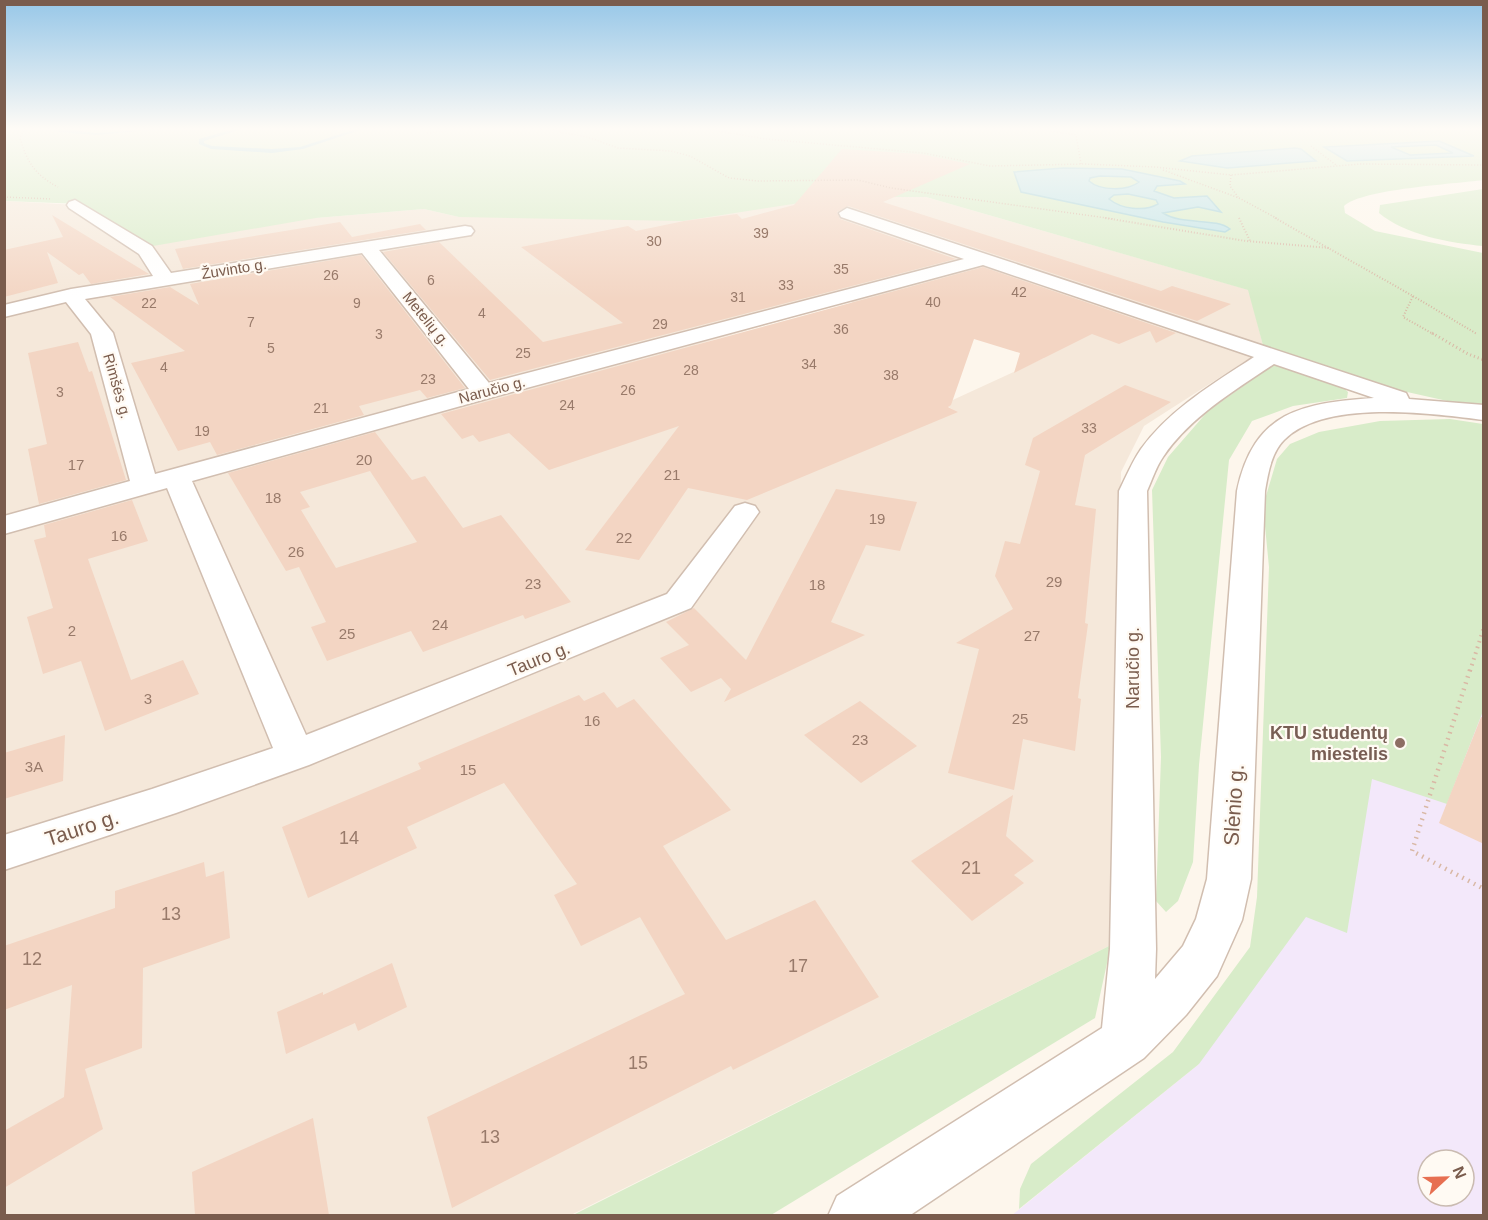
<svg xmlns="http://www.w3.org/2000/svg" width="1488" height="1220" viewBox="0 0 1488 1220" font-family="Helvetica,sans-serif">
<style>
.residential{fill:#f5e8da;fill-rule:evenodd}
.education{fill:#f3e8fa;fill-rule:evenodd}
.green{fill:#d8ecc9}
.water{fill:#bfe3e8;stroke:#a5d3da;stroke-width:1.5;fill-rule:evenodd}
.lines{fill:none;stroke-linecap:round;stroke-linejoin:round}
.stream{fill:#a5d3da;fill-rule:evenodd}
.building{fill:#f3d5c3;fill-rule:evenodd}
.minor-casing{stroke:#d1beb0;stroke-width:3}
.path-far4{stroke:#d9b8a5;stroke-width:1.5;stroke-dasharray:1 2;stroke-linecap:butt}
.path-far3{stroke:#d9b8a5;stroke-width:2;stroke-dasharray:1 2;stroke-linecap:butt}
.path-far2{stroke:#d9b8a5;stroke-width:3;stroke-dasharray:1 3;stroke-linecap:butt}
.path-far1{stroke:#d9b8a5;stroke-width:4;stroke-dasharray:1.5 4.5;stroke-linecap:butt}
.path{stroke:#d9b8a5;stroke-width:4.5;stroke-dasharray:1.5 5;stroke-linecap:butt}
.minor{fill:#fff;fill-rule:evenodd}
.education-dot{fill:#8d6e63;stroke:#fffaf3;stroke-width:2}
.labels{text-anchor:middle;stroke-width:4.5;stroke-linejoin:round;paint-order:stroke}
.far-number-label{font-size:14px;fill:#987a6a}
.far-street-label{font-size:15px;fill:#7a5c4d;stroke:#fffaf3}
.number-label{font-size:15px;fill:#987a6a}
.street-label{font-size:18px;fill:#7a5c4d;stroke:#fffaf3}
.education-label{font-size:18px;font-weight:bold;fill:#785e54;stroke:#fffaf3;text-anchor:end}
.near-number-label{font-size:18px;fill:#987a6a}
.near-street-label{font-size:21px;fill:#7a5c4d;stroke:#fffaf3}
</style>
<rect width="100%" height="100%" fill="#fdf6ec"/>
<path class="residential" d="M 866,197 L 926,197 L 1249,290 L 1264,349 L 1144,426 L 1121,472 L 1111,945 L 571,1215 L 5,1216 L 5,201 L 316,218 L 424,209 L 459,217 L 806,202 ZM 849,301 L 939,349 L 1032,317 L 1044,358 L 944,404 L 957,412 L 740,374 L 696,345 Z"/>
<path class="education" d="M 1483,500 L 1483,1215 L 1011,1216 L 1199,1064 ZM 1428,1160 L 1464,1160 L 1464,1196 L 1428,1196 Z"/>
<g class="green">
<path d="M 5,128 L 1483,128 L 1483,180 C 1454,184 1362,189 1344,206 L 1345,213 L 1375,231 L 1483,253 L 1483,409 L 1367,383 L 1264,349 L 1248,290 L 926,197 L 866,197 L 806,202 L 683,221 L 459,217 L 424,209 L 316,218 L 153,246 L 82,204 L 5,201 Z"/>
<path d="M 1483,189 L 1483,246 C 1450,243 1405,235 1379,213 L 1380,205 Z"/>
<path d="M 1276,363 L 1338,383 L 1348,392 L 1347,398 L 1293,406 L 1252,421 L 1229,460 L 1199,765 L 1193,862 L 1178,901 L 1166,912 L 1156,901 L 1161,757 L 1152,490 L 1168,457 L 1208,411 Z"/>
<path d="M 1450,419 L 1483,424 L 1483,711 L 1447,804 L 1372,779 L 1347,933 L 1306,917 L 1199,1064 L 1019,1209 L 1020,1189 L 1031,1164 L 1173,1052 L 1250,947 L 1257,897 L 1269,567 L 1263,506 L 1277,459 L 1290,444 L 1319,432 L 1380,421 Z"/>
<path d="M 1111,945 L 1095,1018 L 771,1215 L 571,1216 Z"/>
</g>
<g class="water">
<path d="M 1439,141 L 1474,156 L 1347,161 L 1324,147 ZM 1436,145 L 1453,153 L 1410,155 L 1391,147 Z"/>
<path d="M 1295,148 L 1301,149 L 1316,161 L 1227,168 L 1180,161 L 1192,156 Z"/>
<path d="M 1063,168 L 1122,169 L 1180,181 L 1185,184 L 1157,186 L 1154,191 L 1174,198 L 1207,196 L 1221,212 L 1198,207 L 1163,213 C 1183,226 1215,217 1230,229 L 1225,232 L 1163,222 L 1021,192 L 1014,172 ZM 1100,176 L 1131,177 L 1139,182 C 1128,191 1100,191 1089,181 L 1090,178 ZM 1128,194 L 1156,200 L 1158,204 C 1144,212 1121,209 1109,199 L 1114,195 Z"/>
</g>
<g class="lines">
<g class="stream">
<path d="M 59,128 L 96,133 L 174,128 L 96,135 L 59,132 L 57,131 Z"/>
<path d="M 237,128 L 245,128 L 204,141 L 204,143 L 212,146 L 272,149 L 300,147 L 359,128 L 366,128 L 303,149 L 272,153 L 211,149 L 199,144 L 199,139 Z"/>
</g>
</g>
<g class="building">
<path d="M 842,149 L 921,154 L 970,164 L 883,202 L 1161,291 L 1172,286 L 1231,304 L 1197,321 L 848,206 L 837,212 L 840,219 L 956,259 L 490,380 L 383,252 L 439,242 L 543,342 L 623,323 L 521,247 L 628,226 L 636,231 L 684,221 L 737,214 L 742,219 L 794,205 Z"/>
<path d="M 52,215 L 149,274 L 91,284 L 83,273 L 79,275 L 47,252 L 58,283 L 4,297 L 4,250 L 63,237 Z"/>
<path d="M 340,222 L 352,237 L 420,224 L 426,230 L 183,269 L 175,249 Z"/>
<path d="M 361,255 L 465,388 L 427,398 L 420,390 L 359,406 L 364,415 L 217,455 L 210,442 L 178,451 L 131,363 L 185,351 L 110,297 L 170,287 L 199,305 L 190,284 Z"/>
<path d="M 983,267 L 1176,333 L 1156,343 L 1150,331 L 1119,344 L 1092,334 L 1014,373 L 1020,353 L 974,339 L 951,405 L 948,407 L 958,412 L 747,500 L 688,488 L 639,560 L 585,550 L 679,426 L 549,470 L 509,433 L 479,442 L 473,435 L 462,439 L 441,414 Z"/>
<path d="M 78,342 L 89,372 L 92,371 L 126,480 L 39,504 L 28,449 L 47,444 L 28,353 Z"/>
<path d="M 1125,385 L 1171,402 L 1085,455 L 1075,505 L 1096,509 L 1085,623 L 1088,624 L 1078,698 L 1081,699 L 1075,751 L 1023,739 L 1014,790 L 948,773 L 979,649 L 956,643 L 1013,609 L 995,576 L 1005,541 L 1020,544 L 1040,471 L 1025,465 L 1033,438 Z"/>
<path d="M 375,432 L 412,480 L 425,476 L 463,528 L 501,515 L 571,602 L 525,619 L 523,615 L 423,652 L 411,631 L 327,661 L 311,627 L 326,622 L 299,567 L 286,571 L 228,473 ZM 370,471 L 417,542 L 336,568 L 301,510 L 310,507 L 300,492 Z"/>
<path d="M 836,489 L 917,502 L 900,551 L 866,545 L 831,622 L 865,635 L 724,702 L 731,689 L 721,678 L 691,692 L 660,658 L 689,645 L 666,622 L 694,608 L 746,660 Z"/>
<path d="M 132,500 L 148,541 L 88,559 L 131,680 L 183,660 L 199,694 L 105,731 L 81,661 L 43,674 L 27,617 L 53,608 L 34,540 L 46,537 L 44,525 Z"/>
<path d="M 604,692 L 617,708 L 634,699 L 731,810 L 663,846 L 726,940 L 815,900 L 879,997 L 733,1070 L 731,1066 L 452,1208 L 427,1117 L 685,994 L 640,917 L 581,946 L 554,895 L 577,884 L 504,783 L 407,827 L 417,848 L 308,898 L 282,827 L 421,769 L 418,763 L 579,695 L 584,701 Z"/>
<path d="M 860,701 L 917,746 L 861,783 L 804,735 Z"/>
<path d="M 1481,717 L 1484,718 L 1484,844 L 1439,823 Z"/>
<path d="M 65,735 L 63,781 L 4,799 L 4,753 Z"/>
<path d="M 1013,795 L 1006,836 L 1034,861 L 1014,875 L 1024,883 L 972,921 L 911,861 Z"/>
<path d="M 204,862 L 206,877 L 224,871 L 230,938 L 143,968 L 142,1048 L 85,1069 L 103,1129 L 4,1188 L 4,1131 L 64,1097 L 72,985 L 4,1010 L 4,946 L 115,908 L 115,891 Z"/>
<path d="M 392,963 L 407,1007 L 358,1031 L 355,1023 L 286,1054 L 277,1012 L 323,992 L 323,995 Z"/>
<path d="M 313,1118 L 329,1215 L 195,1215 L 192,1172 Z"/>
</g>
<g class="lines">
<g class="minor-casing">
<path id="minor" d="M 75,200 L 152,246 L 171,273 L 465,226 L 471,227 L 474,231 L 471,235 L 379,250 L 489,383 L 964,259 L 841,217 L 839,213 L 847,208 L 1406,393 L 1409,399 L 1484,405 L 1484,420 C 1431,413 1324,399 1284,440 C 1271,453 1268,474 1265,491 L 1251,879 L 1242,920 L 1217,976 L 1186,1015 L 1144,1058 L 909,1216 L 828,1216 L 837,1196 L 1102,1028 L 1110,949 L 1119,491 C 1126,477 1132,462 1141,449 C 1169,410 1214,383 1254,357 L 983,265 L 493,397 L 192,481 L 306,735 L 667,594 L 735,506 L 745,503 L 755,506 L 759,512 L 691,608 L 309,765 L 176,813 L 4,870 L 4,835 L 152,789 L 273,748 L 167,488 L 4,534 L 4,516 L 130,481 L 91,334 L 66,302 L 4,317 L 4,305 L 71,289 L 153,276 L 139,254 L 69,208 L 67,205 L 69,202 ZM 362,253 L 469,389 L 155,474 L 113,333 L 85,299 ZM 1274,364 L 1374,398 C 1302,403 1254,411 1237,491 L 1207,879 L 1196,919 L 1183,946 L 1155,979 L 1156,949 L 1147,491 C 1152,480 1156,467 1163,457 C 1189,418 1235,390 1274,364 Z"/>
</g>
<g class="path-far4">
<path d="M 25,128 L 20,138 C 27,162 35,175 58,187"/>
<path d="M 520,128 L 560,130 L 587,128"/>
<path d="M 701,128 L 766,139 L 923,153 L 990,166 L 1085,164 L 1155,167 L 1231,175 L 1361,164 L 1484,165"/>
<path d="M 1033,128 L 1076,135 L 1081,164"/>
<path d="M 560,130 L 559,132 L 587,137 L 618,148 L 671,151 L 690,156 L 729,178 L 758,181 L 858,180 L 891,188 L 1114,219"/>
<path d="M 427,133 L 469,128 L 496,128"/>
<path d="M 1311,146 L 1336,165"/>
<path d="M 1163,170 L 1239,198 L 1278,219"/>
<path d="M 1231,175 L 1230,186 L 1238,197"/>
<path d="M 4,197 L 52,199"/>
</g>
<g class="path-far3">
<path d="M 1105,218 L 1246,241 L 1330,248"/>
<path d="M 1239,218 L 1250,241"/>
<path d="M 1275,218 L 1413,296 L 1403,317 L 1435,335"/>
<path d="M 1413,296 L 1477,334"/>
</g>
<path class="path-far2" d="M 1432,333 L 1468,354 L 1484,360"/>
<path class="path-far1" d="M 1470,671 L 1484,627"/>
<path class="path" d="M 1470,670 L 1412,851 L 1484,889"/>
<use href="#minor" class="minor"/>
</g>
<linearGradient id="sky" x2="0" y2="1"><stop stop-color="#97c7e8"/><stop offset="0.43" stop-color="#fefbf6"/><stop offset="1" stop-color="#fefbf6" stop-opacity="0"/></linearGradient>
<rect width="1488" height="299" fill="url(#sky)"/>
<circle class="education-dot" cx="1400" cy="743" r="6"/>
<g class="labels">
<g class="far-number-label">
<text x="761" y="238">39</text>
<text x="654" y="246">30</text>
<text x="841" y="274">35</text>
<text x="331" y="280">26</text>
<text x="431" y="285">6</text>
<text x="786" y="290">33</text>
<text x="1019" y="297">42</text>
<text x="738" y="302">31</text>
<text x="933" y="307">40</text>
<text x="149" y="308">22</text>
<text x="357" y="308">9</text>
<text x="482" y="318">4</text>
<text x="251" y="327">7</text>
<text x="660" y="329">29</text>
<text x="841" y="334">36</text>
<text x="379" y="339">3</text>
<text x="271" y="353">5</text>
<text x="523" y="358">25</text>
<text x="809" y="369">34</text>
<text x="164" y="372">4</text>
<text x="691" y="375">28</text>
<text x="891" y="380">38</text>
<text x="428" y="384">23</text>
<text x="628" y="395">26</text>
<text x="60" y="397">3</text>
<text x="567" y="410">24</text>
<text x="321" y="413">21</text>
<text x="1089" y="433">33</text>
<text x="202" y="436">19</text>
</g>
<g class="far-street-label">
<text transform="translate(234 269) rotate(-9)" y="5">Žuvinto g.</text>
<text transform="translate(426 319) rotate(51)" y="5">Metelių g.</text>
<text transform="translate(117 386) rotate(74)" y="5">Rimšės g.</text>
<text transform="translate(492 390) rotate(-15)" y="5">Naručio g.</text>
</g>
<g class="number-label">
<text x="364" y="465">20</text>
<text x="76" y="470">17</text>
<text x="672" y="480">21</text>
<text x="273" y="503">18</text>
<text x="877" y="524">19</text>
<text x="119" y="541">16</text>
<text x="624" y="543">22</text>
<text x="296" y="557">26</text>
<text x="1054" y="587">29</text>
<text x="533" y="589">23</text>
<text x="817" y="590">18</text>
<text x="440" y="630">24</text>
<text x="72" y="636">2</text>
<text x="347" y="639">25</text>
<text x="1032" y="641">27</text>
<text x="148" y="704">3</text>
<text x="1020" y="724">25</text>
<text x="592" y="726">16</text>
<text x="860" y="745">23</text>
<text x="34" y="772">3A</text>
<text x="468" y="775">15</text>
</g>
<g class="street-label">
<text transform="translate(539 659) rotate(-22)" y="6">Tauro g.</text>
<text transform="translate(1133 668) rotate(-90)" y="6">Naručio g.</text>
</g>
<g class="education-label">
<text x="1388" y="739">KTU studentų<tspan x="1388" dy="21">miestelis</tspan></text>
</g>
<g class="near-number-label">
<text x="349" y="844">14</text>
<text x="971" y="874">21</text>
<text x="171" y="920">13</text>
<text x="32" y="965">12</text>
<text x="798" y="972">17</text>
<text x="638" y="1069">15</text>
<text x="490" y="1143">13</text>
</g>
<g class="near-street-label">
<text transform="translate(1234 805) rotate(-86)" y="7">Slėnio g.</text>
<text transform="translate(82 828) rotate(-18)" y="7">Tauro g.</text>
</g>
</g>
<rect width="1488" height="1220" fill="none" stroke="#7a5c4d" stroke-width="12"/>
<g transform="translate(1446 1178) rotate(68)"><circle r="28" fill="#fffaf3" stroke="#cabbb1" stroke-width="1.5"/>
<path d="M0-4.5L10 22L0 15L-10 22Z" fill="#e76f51"/>
<text y="-9" font-size="16" font-weight="bold" text-anchor="middle" fill="#7a5c4d">N</text>
</g>
</svg>
